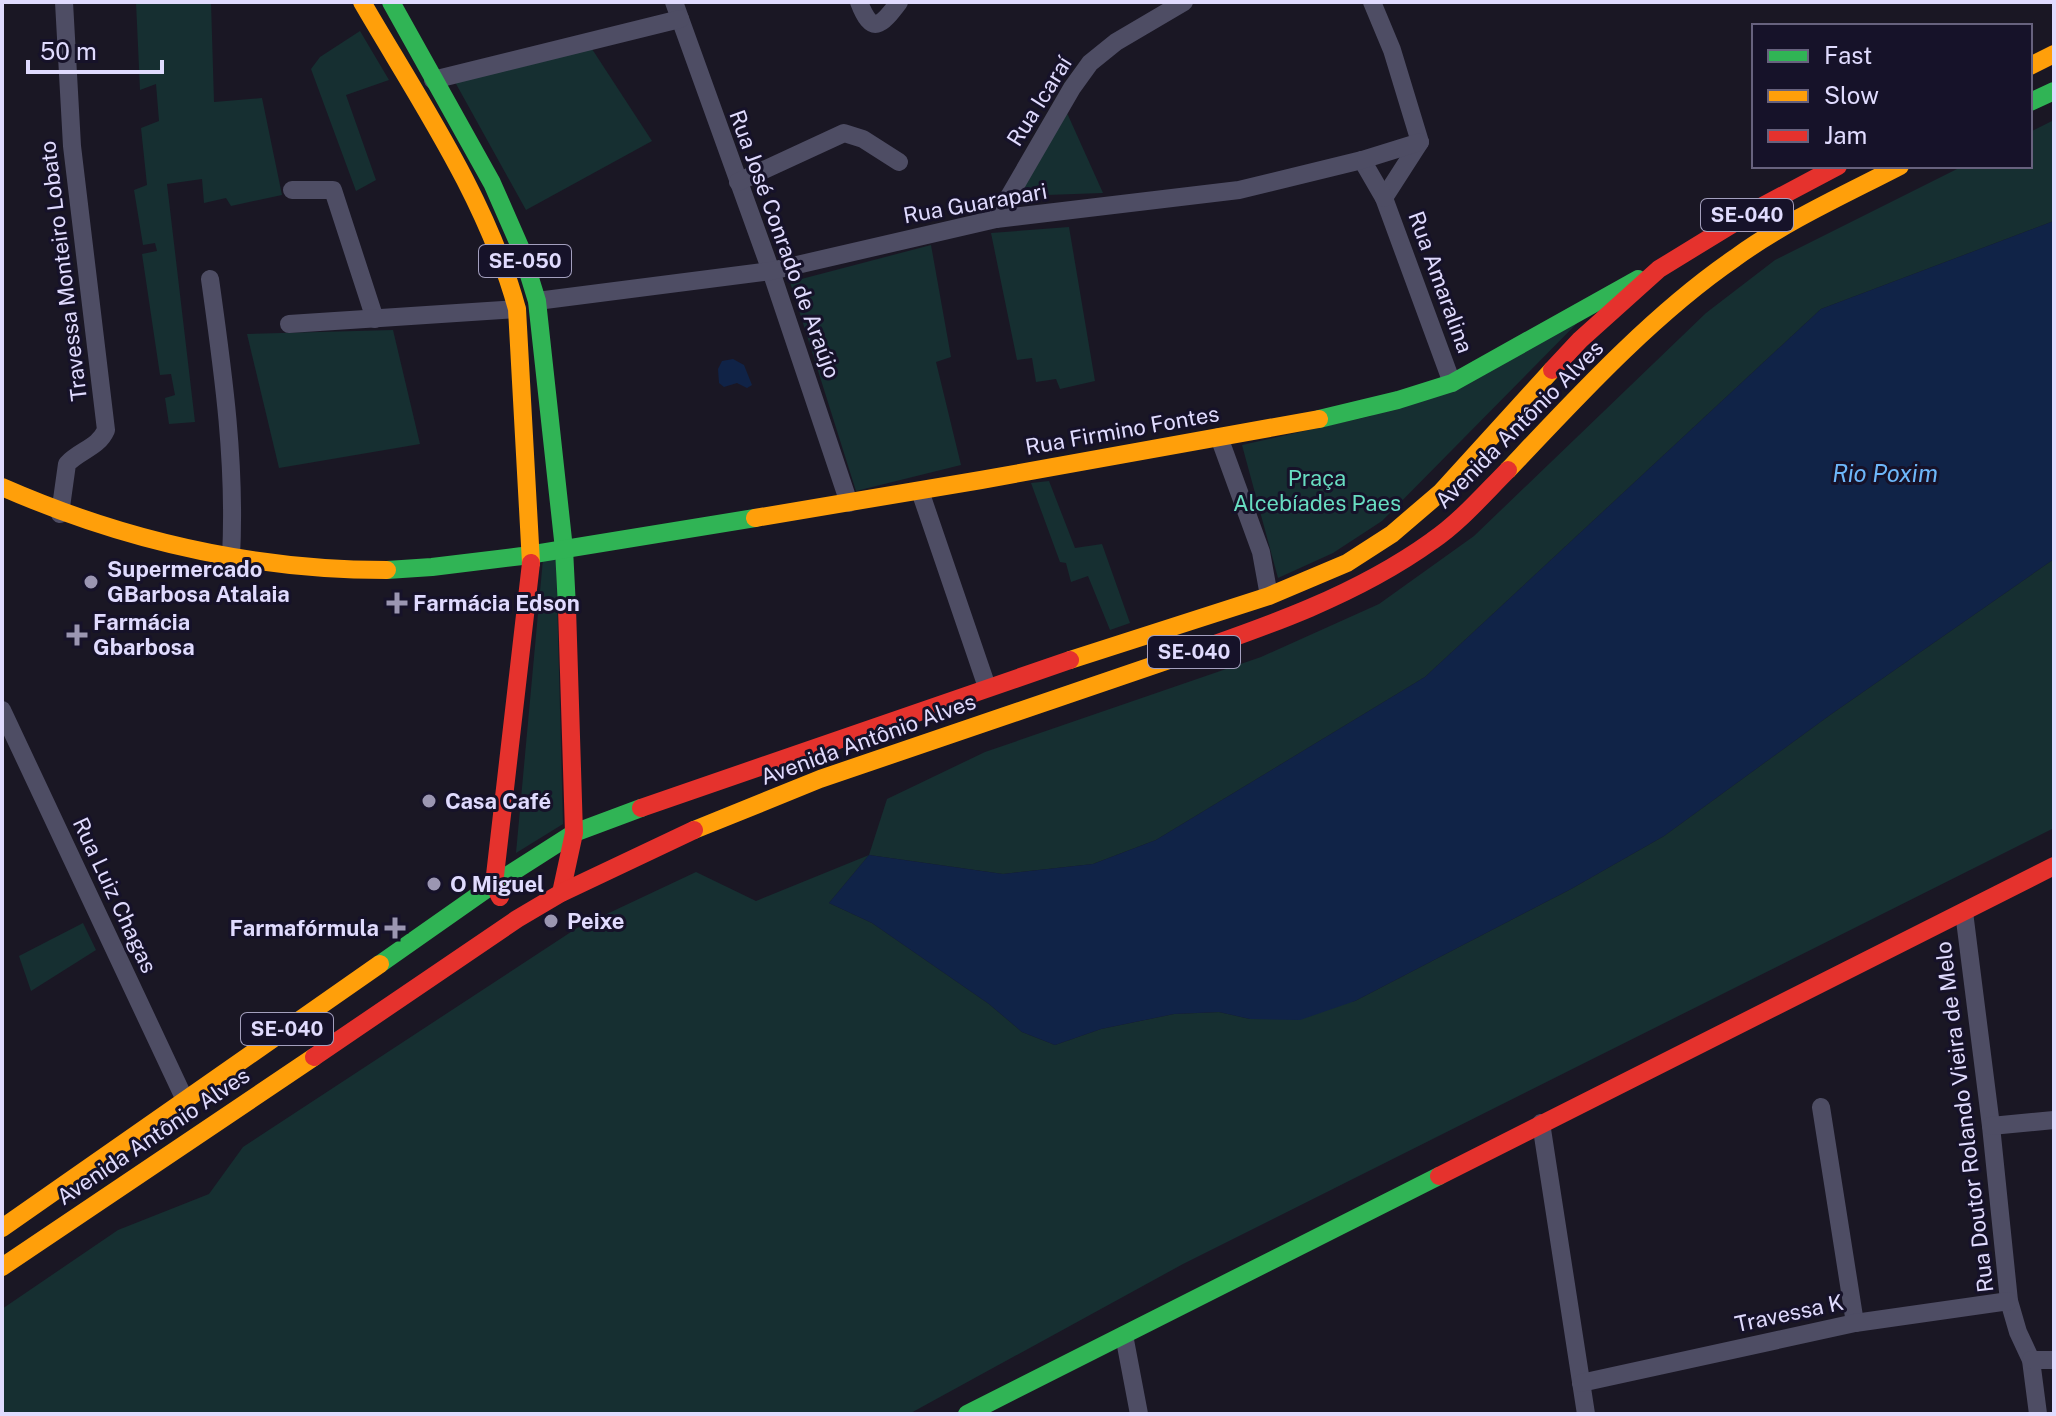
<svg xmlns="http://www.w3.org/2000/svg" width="2056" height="1416" viewBox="0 0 2056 1416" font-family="'Public Sans',sans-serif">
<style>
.green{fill:#162f31}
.water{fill:#102347}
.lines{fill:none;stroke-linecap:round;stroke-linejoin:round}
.street{stroke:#4e4d64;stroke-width:18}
.fast{stroke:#30b455;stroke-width:18}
.slow{stroke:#ff9f0a;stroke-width:18}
.jam{stroke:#e5322d;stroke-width:18}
.poi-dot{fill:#9b96b2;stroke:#161229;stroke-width:3}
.labels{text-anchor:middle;stroke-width:6;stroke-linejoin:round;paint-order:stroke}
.shield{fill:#161229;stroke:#a39fbe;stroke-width:2}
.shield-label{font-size:20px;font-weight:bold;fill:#e0dbfe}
.street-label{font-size:22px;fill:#e0dbfe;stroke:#161229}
.park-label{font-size:22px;fill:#68ddc1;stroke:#161229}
.poi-label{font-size:22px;font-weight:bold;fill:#e0dbfe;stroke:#161229;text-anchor:start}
.water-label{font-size:24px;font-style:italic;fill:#6db7fa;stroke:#161229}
</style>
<rect width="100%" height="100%" fill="#1a1724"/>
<g class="green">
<path d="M 136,2 L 211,2 L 214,102 L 262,98 L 282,195 L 231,206 L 226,198 L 204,203 L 202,179 L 167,184 L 195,422 L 169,424 L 165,398 L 175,395 L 171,374 L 160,375 L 142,254 L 157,251 L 155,243 L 143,245 L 134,190 L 147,185 L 141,128 L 159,121 L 156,84 L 140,90 Z"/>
<path d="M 360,31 L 389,80 L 346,95 L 376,180 L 356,191 L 311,69 L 320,57 Z"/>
<path d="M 592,49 L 652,141 L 526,210 L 455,82 Z"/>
<path d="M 1067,113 L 1103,193 L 1018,196 Z"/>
<path d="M 2054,120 L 2054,221 L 1821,309 L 1425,677 L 1156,840 L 1093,864 L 1003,874 L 869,855 L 829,903 L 872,923 L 989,1004 L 1022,1032 L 1055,1045 L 1101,1029 L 1174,1014 L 1219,1012 L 1250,1019 L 1355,1001 L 1571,889 L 1664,836 L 1830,715 L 2054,559 L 2054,828 L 1183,1264 L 909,1414 L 2,1414 L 2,1309 L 118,1230 L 209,1194 L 243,1147 L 577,928 L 696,872 L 756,901 L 869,855 L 887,799 L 985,752 L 1261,657 L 1379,604 L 1474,536 L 1706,313 L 1775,260 L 1963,166 L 2030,166 L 2030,132 Z"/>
<path d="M 1069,227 L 1095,381 L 1060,389 L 1056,379 L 1036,382 L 1032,358 L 1017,360 L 991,233 Z"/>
<path d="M 931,245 L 951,357 L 936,362 L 961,465 L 856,491 L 790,282 Z"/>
<path d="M 1593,307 L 1382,521 L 1333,553 L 1278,578 L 1242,445 L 1371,416 Z"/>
<path d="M 393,330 L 420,444 L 279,468 L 247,334 Z"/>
<path d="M 1049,481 L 1075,548 L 1102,544 L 1130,623 L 1110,630 L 1088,576 L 1071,582 L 1066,563 L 1060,562 L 1031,483 Z"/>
<path d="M 556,557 L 563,824 L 516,853 L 543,559 Z"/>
<path d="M 83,923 L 96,950 L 31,991 L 19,956 Z"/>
</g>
<g class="water">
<path d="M 2054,221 L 2054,559 L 1830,715 L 1664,836 L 1571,889 L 1355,1001 L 1300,1020 L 1250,1019 L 1219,1012 L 1174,1014 L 1101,1029 L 1055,1045 L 1022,1032 L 989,1004 L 872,923 L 829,903 L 869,855 L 1003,874 L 1093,864 L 1156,840 L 1425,677 L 1821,309 Z"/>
<path d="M 733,359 L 744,365 L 752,385 L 747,388 L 737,383 L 724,387 L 719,383 L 718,369 L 722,361 Z"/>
</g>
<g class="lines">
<g class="street">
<path d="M 674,2 L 771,271 L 849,503"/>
<path d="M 859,2 C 872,36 881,26 899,2"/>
<path d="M 1372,2 L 1392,50 L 1420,142 L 1384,198 L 1452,383"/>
<path d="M 433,80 L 680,19"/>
<path d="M 1362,160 L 1384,198"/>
<path d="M 738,182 L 844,133 L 863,139 L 899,162"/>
<path d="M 292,190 L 333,190 L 375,319"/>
<path d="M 996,219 L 1072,88 L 1090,63 L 1116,42 L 1184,2"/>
<path d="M 210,279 C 223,372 236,462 231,557"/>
<path d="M 537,301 L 771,271 L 996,219 L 1239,190 L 1362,160 L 1420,142"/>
<path d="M 289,324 L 517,309"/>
<path d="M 1219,437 L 1261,552 L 1269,596"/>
<path d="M 920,491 L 987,687"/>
<path d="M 60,514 L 67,464 C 80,450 98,448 106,430 L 72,146 L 64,2"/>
<path d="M 2,710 L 185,1100"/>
<path d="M 1964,912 L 1991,1126 L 2009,1301 L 2018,1332 L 2031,1360 L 2038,1414"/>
<path d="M 1821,1107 L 1855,1323"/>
<path d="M 1541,1123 L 1586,1414"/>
<path d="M 1991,1126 L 2054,1120"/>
<path d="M 1124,1335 L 1139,1414"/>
<path d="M 2031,1360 L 2054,1360"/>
<path d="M 1581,1383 L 1855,1323 L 2009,1301"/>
</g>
<g class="fast">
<path d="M 391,2 L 492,183 L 521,249 L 537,301 L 564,549 L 567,608"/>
<path d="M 2030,102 L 2054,91"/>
<path d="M 1319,419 L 1398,400 L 1452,383 L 1638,279"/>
<path d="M 387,570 L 432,567 L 522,556 L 755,518"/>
<path d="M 380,964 L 494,884 L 574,833 L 641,808"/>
<path d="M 967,1414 L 1439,1176"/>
</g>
<g class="slow">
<path d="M 362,2 C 419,100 487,199 517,309 L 531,563"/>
<path d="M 2030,66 L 2054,54"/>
<path d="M 1508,470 C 1576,398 1653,314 1735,258 C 1786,221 1844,195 1900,166"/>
<path d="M 2,487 C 125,541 253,570 387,570"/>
<path d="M 755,518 L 981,480 L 1319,419"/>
<path d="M 1070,660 L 1269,596 L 1347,563 L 1392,534 L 1441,492 L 1552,370"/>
<path d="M 694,830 L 820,779 L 1172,659"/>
<path d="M 2,1228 L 380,964"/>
<path d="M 2,1267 L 314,1057"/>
</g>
<g class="jam">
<path d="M 1552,370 L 1580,340 L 1659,269 L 1757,209 L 1838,166"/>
<path d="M 1172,659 C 1262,628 1354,597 1432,541 C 1460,522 1484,494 1508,470"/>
<path d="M 641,808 L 1070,660"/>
<path d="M 561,893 L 574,833 L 567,608"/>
<path d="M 500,897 L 494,884 L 531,563"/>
<path d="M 314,1057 L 517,919 L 561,893 L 694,830"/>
<path d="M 1439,1176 L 2054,866"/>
</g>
</g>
<g class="poi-dot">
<circle cx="91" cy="582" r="8"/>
<path d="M393 591h8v8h8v8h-8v8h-8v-8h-8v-8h8z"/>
<path d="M73 623h8v8h8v8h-8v8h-8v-8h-8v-8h8z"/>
<circle cx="429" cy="801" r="8"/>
<circle cx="434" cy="884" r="8"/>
<circle cx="551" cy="921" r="8"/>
<path d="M391 916h8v8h8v8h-8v8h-8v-8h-8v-8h8z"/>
</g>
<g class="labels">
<g class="shield">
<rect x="1701" y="199" width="92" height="32" rx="6"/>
<rect x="479" y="245" width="92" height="32" rx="6"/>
<rect x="1148" y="636" width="92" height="32" rx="6"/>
<rect x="241" y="1013" width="92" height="32" rx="6"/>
</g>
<g class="shield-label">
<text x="1747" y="222">SE-040</text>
<text x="525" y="268">SE-050</text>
<text x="1194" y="659">SE-040</text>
<text x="287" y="1036">SE-040</text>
</g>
<g class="street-label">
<text transform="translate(1039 101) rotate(-58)" y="8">Rua Icaraí</text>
<text transform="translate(975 203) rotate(-10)" y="8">Rua Guarapari</text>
<text transform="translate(785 244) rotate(70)" y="8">Rua José Conrado de Araújo</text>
<text transform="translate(63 271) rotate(-97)" y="8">Travessa Monteiro Lobato</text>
<text transform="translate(1441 282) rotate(70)" y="8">Rua Amaralina</text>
<text transform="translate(1519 424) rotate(-45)" y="8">Avenida Antônio Alves</text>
<text transform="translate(1122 430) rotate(-10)" y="8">Rua Firmino Fontes</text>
<text transform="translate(868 739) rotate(-20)" y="8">Avenida Antônio Alves</text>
<text transform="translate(115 895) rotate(65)" y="8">Rua Luiz Chagas</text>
<text transform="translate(1964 1117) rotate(-97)" y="8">Rua Doutor Rolando Vieira de Melo</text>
<text transform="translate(153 1136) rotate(-34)" y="8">Avenida Antônio Alves</text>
<text transform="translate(1789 1313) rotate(-12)" y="8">Travessa K</text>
</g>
<g class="park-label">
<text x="1317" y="486">Praça<tspan x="1317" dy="25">Alcebíades Paes</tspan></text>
</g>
<g class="poi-label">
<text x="107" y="577">Supermercado<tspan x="107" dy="25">GBarbosa Atalaia</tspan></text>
<text x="413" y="611">Farmácia Edson</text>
<text x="93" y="630">Farmácia<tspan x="93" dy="25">Gbarbosa</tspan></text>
<text x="445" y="809">Casa Café</text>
<text x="450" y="892">O Miguel</text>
<text x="567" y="929">Peixe</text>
<text x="379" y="936" text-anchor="end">Farmafórmula</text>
</g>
<g class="water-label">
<text x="1885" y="482">Rio Poxim</text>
</g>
</g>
<rect width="2056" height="1416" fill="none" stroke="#e0dbfe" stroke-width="8"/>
<rect x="1752" y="24" width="280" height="144" fill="#161229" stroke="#67627e" stroke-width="2"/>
<rect x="1768" y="50" width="40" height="12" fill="#30b455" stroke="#67627e" stroke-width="2"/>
<text x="1824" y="64" font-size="24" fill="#e0dbfe">Fast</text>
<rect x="1768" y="90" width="40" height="12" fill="#ff9f0a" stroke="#67627e" stroke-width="2"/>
<text x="1824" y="104" font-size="24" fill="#e0dbfe">Slow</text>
<rect x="1768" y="130" width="40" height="12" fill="#e5322d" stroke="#67627e" stroke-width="2"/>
<text x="1824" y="144" font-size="24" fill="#e0dbfe">Jam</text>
<path d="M28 60v12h134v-12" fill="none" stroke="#e0dbfe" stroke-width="4"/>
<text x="40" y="60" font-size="24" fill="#e0dbfe" stroke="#161229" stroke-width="6" paint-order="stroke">50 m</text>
</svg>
